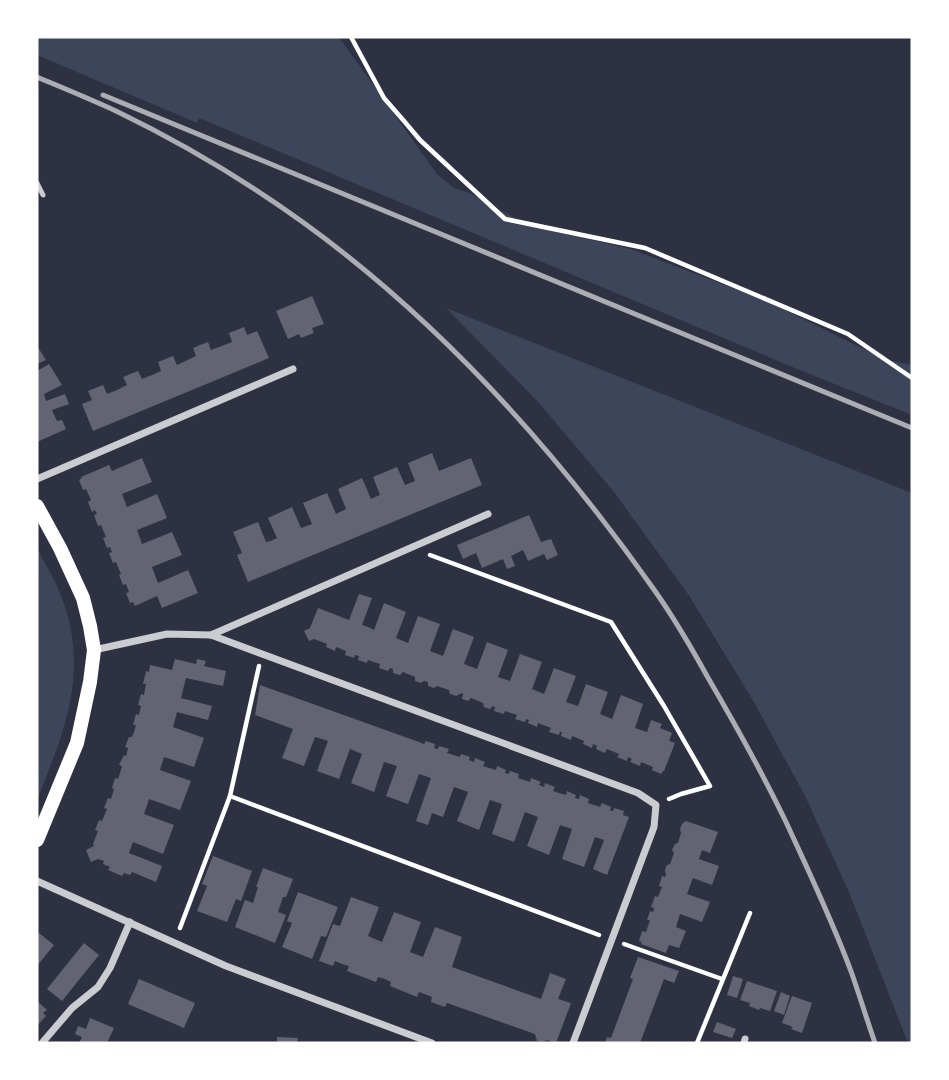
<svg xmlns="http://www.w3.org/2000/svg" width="949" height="1080" viewBox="0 0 949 1080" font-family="Rubik,sans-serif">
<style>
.green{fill:#3c4559}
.building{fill:#626471}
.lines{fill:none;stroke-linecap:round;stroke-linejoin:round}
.path{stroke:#fff;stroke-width:4.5}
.service{stroke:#caccd0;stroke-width:5}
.minor{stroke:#caccd0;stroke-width:7}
.secondary{stroke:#fff;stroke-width:14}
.rail{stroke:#abadb3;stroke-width:5}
</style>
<rect width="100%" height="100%" fill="#2d3142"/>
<g class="green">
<path d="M 37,37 L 339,37 L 437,174 L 454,188 L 470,193 L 527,225 L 631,249 L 769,302 L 884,359 L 912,365 L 912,415 L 802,371 L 199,118 L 197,123 L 37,55 Z"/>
<path d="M 446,308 L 912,493 L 912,1043 L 908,1043 L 849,892 L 805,796 L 755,704 L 690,597 L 614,492 L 540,404 Z"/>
<path d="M 37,548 C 46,565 57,583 63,601 C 89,674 64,733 37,800 Z"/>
</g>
<g class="building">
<path d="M 312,296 L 324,324 L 312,328 L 314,333 L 301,338 L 299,334 L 288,339 L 276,311 Z"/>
<path d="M 244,327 L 247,335 L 257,331 L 269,358 L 93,431 L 82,404 L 92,400 L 88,391 L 103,385 L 107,394 L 117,390 L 127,385 L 123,377 L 138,371 L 142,379 L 152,375 L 161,371 L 158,362 L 173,356 L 177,365 L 196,356 L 193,348 L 200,345 L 208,342 L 211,350 L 232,342 L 229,333 Z"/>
<path d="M 37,346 L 46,360 L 37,364 Z"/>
<path d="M 49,364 L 62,385 L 44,394 L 46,401 L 65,394 L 69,404 L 52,410 L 57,421 L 62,420 L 66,429 L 37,442 L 37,371 Z"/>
<path d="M 432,453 L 439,471 L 471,458 L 482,485 L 248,582 L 237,555 L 242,553 L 233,532 L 258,522 L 266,542 L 271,541 L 277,538 L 268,518 L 292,507 L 301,528 L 312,524 L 303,503 L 327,493 L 336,514 L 346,509 L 338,489 L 362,478 L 371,499 L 375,497 L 380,495 L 373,477 L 397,467 L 405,485 L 415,481 L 408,463 Z"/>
<path d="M 142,458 L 152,482 L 122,494 L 127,507 L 157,494 L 167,518 L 137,530 L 142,544 L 172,532 L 182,555 L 152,567 L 158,583 L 188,570 L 198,593 L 162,608 L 157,596 L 135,606 L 133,602 L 130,603 L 126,593 L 129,592 L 126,584 L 123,585 L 119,575 L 121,574 L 116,562 L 113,563 L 109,553 L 112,552 L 110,547 L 107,548 L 103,538 L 106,537 L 103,530 L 101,525 L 98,526 L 94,515 L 97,514 L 95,510 L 92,512 L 88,502 L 91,500 L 86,489 L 83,490 L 79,480 L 82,478 L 81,477 L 109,465 L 112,471 Z"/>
<path d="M 529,515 L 541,542 L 551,539 L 558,555 L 547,560 L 544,554 L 528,561 L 523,550 L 511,556 L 515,566 L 507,569 L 503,559 L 482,568 L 476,553 L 463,559 L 457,545 Z"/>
<path d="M 359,594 L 372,598 L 362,625 L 368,627 L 374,630 L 384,603 L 406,612 L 396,638 L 408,643 L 418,616 L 440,624 L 430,651 L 443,656 L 453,629 L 474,637 L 464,664 L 477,669 L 487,642 L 508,650 L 498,677 L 510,681 L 520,654 L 542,662 L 532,689 L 544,694 L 554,668 L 576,676 L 566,702 L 578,706 L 586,684 L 608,692 L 600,714 L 612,719 L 621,695 L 643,704 L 635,728 L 647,732 L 651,720 L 662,724 L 660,728 L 672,733 L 669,741 L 675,743 L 664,771 L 663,771 L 661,774 L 652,770 L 653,767 L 641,762 L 640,766 L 630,762 L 632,759 L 628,757 L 627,761 L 617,757 L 619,754 L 607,749 L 605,753 L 596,749 L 597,746 L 593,744 L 592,748 L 583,744 L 584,741 L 572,736 L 571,740 L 561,736 L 562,732 L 560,732 L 559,735 L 549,732 L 551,728 L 538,723 L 537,727 L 528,723 L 529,720 L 526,719 L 525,722 L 515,719 L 517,715 L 505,711 L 504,714 L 494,711 L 495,707 L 493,706 L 490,709 L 484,707 L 483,703 L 471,698 L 468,701 L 462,699 L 463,694 L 462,693 L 456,696 L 450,694 L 449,690 L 437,686 L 434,688 L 428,686 L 428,682 L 424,681 L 421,683 L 415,681 L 415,677 L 403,672 L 400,675 L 393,673 L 393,669 L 390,668 L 388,671 L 379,668 L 380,664 L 368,660 L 367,663 L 358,660 L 359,656 L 355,655 L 354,658 L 345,655 L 346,651 L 336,647 L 335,651 L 326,647 L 327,644 L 314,639 L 309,641 L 304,631 L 310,628 L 318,608 L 349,620 Z"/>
<path d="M 175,659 L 196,664 L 197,659 L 206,661 L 204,666 L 226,671 L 223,686 L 186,678 L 181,698 L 212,706 L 208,720 L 177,712 L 173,727 L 204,738 L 194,767 L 164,757 L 160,770 L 191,781 L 180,810 L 149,799 L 144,814 L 174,825 L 163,854 L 133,842 L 129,853 L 162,866 L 156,882 L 132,872 L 130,875 L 124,873 L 122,876 L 108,870 L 110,867 L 103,864 L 104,861 L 98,859 L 91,862 L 86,850 L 94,846 L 93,844 L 98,831 L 95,830 L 99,820 L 102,821 L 107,809 L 104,808 L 108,798 L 111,799 L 114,789 L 112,788 L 115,778 L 118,779 L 120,773 L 122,766 L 119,765 L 124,755 L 126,756 L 128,748 L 125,747 L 129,737 L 132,737 L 134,732 L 136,725 L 133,725 L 136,714 L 139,715 L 141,706 L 138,705 L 141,694 L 144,695 L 145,689 L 146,684 L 143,684 L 146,671 L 149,672 L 150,665 L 172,670 Z"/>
<path d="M 260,685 L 419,742 L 424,744 L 426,741 L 435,744 L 434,748 L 438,749 L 439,746 L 449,749 L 447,753 L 460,757 L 461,754 L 470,757 L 469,760 L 474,762 L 475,758 L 485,762 L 483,766 L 496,770 L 497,766 L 506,770 L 505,773 L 509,774 L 510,771 L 519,774 L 518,778 L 530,782 L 531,778 L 541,782 L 539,785 L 544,787 L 545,783 L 555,787 L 553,791 L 559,793 L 566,795 L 567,791 L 576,795 L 575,798 L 579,799 L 580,795 L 589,799 L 588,803 L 600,807 L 602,803 L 611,807 L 610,810 L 612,811 L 613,811 L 614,808 L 624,811 L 623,815 L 629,817 L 607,875 L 593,869 L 604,840 L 595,837 L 584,867 L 562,859 L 572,829 L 560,825 L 549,855 L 527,846 L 538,817 L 525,812 L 514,842 L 492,834 L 502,804 L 490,800 L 479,830 L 457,821 L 468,792 L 454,787 L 443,817 L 432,813 L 428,825 L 416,821 L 431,778 L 419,774 L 408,804 L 386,796 L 397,766 L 384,762 L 374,792 L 351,783 L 362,754 L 350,749 L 339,779 L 317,771 L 328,741 L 322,739 L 315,737 L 304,766 L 282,758 L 293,729 L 255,715 Z"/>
<path d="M 686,821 L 718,832 L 710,853 L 702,850 L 699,859 L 719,866 L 712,885 L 693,878 L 687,894 L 710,902 L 702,922 L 680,914 L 676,927 L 686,931 L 679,948 L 669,945 L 666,953 L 641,944 L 642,942 L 639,941 L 642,931 L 646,932 L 650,920 L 647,920 L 650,911 L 653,912 L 654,908 L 651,907 L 655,896 L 658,897 L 662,887 L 659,886 L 662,876 L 665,877 L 666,875 L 665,870 L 667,865 L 670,864 L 674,853 L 672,850 L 675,844 L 678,843 L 681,833 L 680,829 L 682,824 Z"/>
<path d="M 213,856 L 252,871 L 241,901 L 236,899 L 227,922 L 197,911 L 207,886 L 202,884 Z"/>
<path d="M 263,868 L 293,879 L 286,897 L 283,897 L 278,912 L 286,915 L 275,943 L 235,927 L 245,900 L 253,903 L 258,887 L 256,887 Z"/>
<path d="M 298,892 L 338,907 L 326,937 L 321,936 L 312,959 L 282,947 L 292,923 L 287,921 Z"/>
<path d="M 351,897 L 379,907 L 368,936 L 382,942 L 394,912 L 421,922 L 410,952 L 423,957 L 435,927 L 462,937 L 452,967 L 541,999 L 550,973 L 566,979 L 558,999 L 571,1003 L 556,1043 L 547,1040 L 542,1042 L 537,1041 L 535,1034 L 447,1003 L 445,1007 L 431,1002 L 432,997 L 419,992 L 417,997 L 390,986 L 391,982 L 385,979 L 378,977 L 376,982 L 347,971 L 349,966 L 342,964 L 335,961 L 333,966 L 319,961 L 333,924 L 340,926 Z"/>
<path d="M 39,933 L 54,945 L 37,966 L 37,935 Z"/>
<path d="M 84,943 L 99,955 L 62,1001 L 47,989 Z"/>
<path d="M 638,957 L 679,971 L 674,983 L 664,979 L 640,1043 L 605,1043 L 607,1037 L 611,1038 L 633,979 L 630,978 Z"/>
<path d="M 733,976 L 743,979 L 737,998 L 727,995 Z"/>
<path d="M 139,979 L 195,1003 L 184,1028 L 128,1004 Z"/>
<path d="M 747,981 L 777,991 L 770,1011 L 760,1008 L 759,1010 L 749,1006 L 750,1003 L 740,1000 Z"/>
<path d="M 781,992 L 790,996 L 784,1015 L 774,1011 Z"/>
<path d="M 792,996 L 812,1003 L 802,1033 L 791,1029 L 793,1027 L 782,1023 Z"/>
<path d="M 37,1001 L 47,1010 L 43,1013 L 46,1016 L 37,1026 Z"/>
<path d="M 90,1018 L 114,1028 L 107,1043 L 79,1043 L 82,1037 L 75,1034 L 78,1026 L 86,1029 Z"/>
<path d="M 717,1022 L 736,1029 L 732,1038 L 713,1032 Z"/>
<path d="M 277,1037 L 298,1038 L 297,1043 L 277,1043 Z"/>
</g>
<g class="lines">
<g class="path">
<path d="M 351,37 L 384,98 L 404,121 L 420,140 L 505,219 L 645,248 L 848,334 L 912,378"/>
<path d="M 430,555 L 611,622 L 664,706 L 710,786 L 681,794 L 669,799"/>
<path d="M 230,796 L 599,935"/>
<path d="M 180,928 L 230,796 L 259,666"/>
<path d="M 624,944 L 722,979"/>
<path d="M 697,1043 L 750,913"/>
</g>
<path class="service" d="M 37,183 L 43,195"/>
<g class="minor">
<path d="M 37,479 L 293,369"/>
<path d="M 211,635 L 488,514"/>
<path d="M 94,650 L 167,634 L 211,635 L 638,793 L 656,805 L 654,827 L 573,1043"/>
<path d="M 37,881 L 226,966 L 432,1043"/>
<path d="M 42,1043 L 72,1008 L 98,987 L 110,968 L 130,922"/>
<path d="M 744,1043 L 745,1039"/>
</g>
<path class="secondary" d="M 37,506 L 60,548 L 83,598 L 90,626 L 94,650 L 90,682 L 77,743 L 37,840"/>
<g class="rail">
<path d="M 37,77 C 63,88 90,99 116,111 C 180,142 246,181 304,223 C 442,323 557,452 655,591 C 674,618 691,647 707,676 C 735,724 762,772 786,822 C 809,872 833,922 852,974 C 860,997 867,1020 875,1043"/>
<path d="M 103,95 L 912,428"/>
</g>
</g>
<rect width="949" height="1080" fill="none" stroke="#ffffff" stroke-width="77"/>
</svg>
